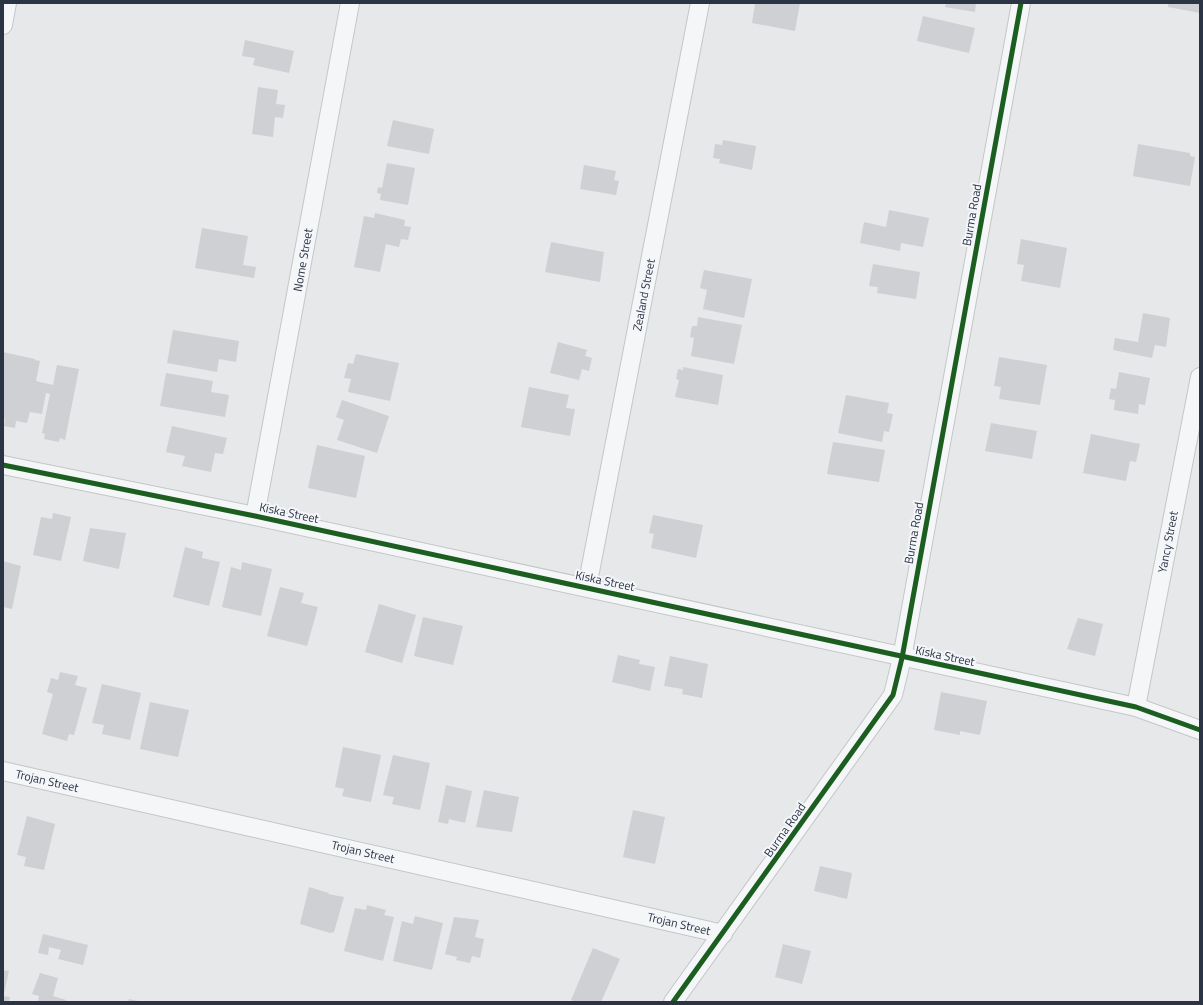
<svg xmlns="http://www.w3.org/2000/svg" width="1203" height="1005" viewBox="0 0 1203 1005" font-family="'Titillium Web',sans-serif">
<style>
.building{fill:#ced0d3}
.lines{fill:none;stroke-linecap:round;stroke-linejoin:round}
.street-casing{stroke:#c4c6c8;stroke-width:20}
.street{stroke:#f5f6f7;stroke-width:18}
.cycleway-casing{stroke:#f4f6f9;stroke-width:8}
.cycleway{stroke:#1b5e20;stroke-width:5}
.labels{text-anchor:middle;stroke-width:4;stroke-linejoin:round;paint-order:stroke}
.street-label{font-size:12px;fill:#2b3445;stroke:#f4f6f9}
</style>
<rect width="100%" height="100%" fill="#e6e8ea"/>
<g class="building">
<path d="M 751,3 L 800,3 L 795,31 L 752,23 L 755,4 Z"/>
<path d="M 946,3 L 976,3 L 975,12 L 945,7 Z"/>
<path d="M 1168,3 L 1200,3 L 1200,13 L 1168,7 Z"/>
<path d="M 923,16 L 975,28 L 969,53 L 917,41 Z"/>
<path d="M 245,40 L 294,51 L 289,73 L 253,65 L 255,58 L 242,56 Z"/>
<path d="M 258,87 L 278,90 L 276,104 L 285,105 L 283,118 L 275,117 L 273,137 L 252,134 Z"/>
<path d="M 393,120 L 434,129 L 429,154 L 387,146 Z"/>
<path d="M 723,140 L 756,146 L 752,170 L 719,163 L 720,159 L 713,158 L 715,144 L 722,145 Z"/>
<path d="M 1138,144 L 1190,153 L 1190,156 L 1195,157 L 1190,186 L 1133,176 Z"/>
<path d="M 387,163 L 415,168 L 408,205 L 380,200 L 381,194 L 377,193 L 378,187 L 382,188 Z"/>
<path d="M 584,165 L 616,171 L 614,180 L 619,181 L 616,195 L 580,189 Z"/>
<path d="M 889,210 L 929,218 L 923,247 L 901,243 L 900,251 L 860,243 L 864,222 L 886,227 Z"/>
<path d="M 375,213 L 405,220 L 404,226 L 411,227 L 408,240 L 401,239 L 399,247 L 386,244 L 380,272 L 354,267 L 364,216 L 374,218 Z"/>
<path d="M 202,228 L 248,236 L 243,265 L 256,267 L 254,278 L 195,268 Z"/>
<path d="M 1021,239 L 1067,248 L 1060,288 L 1021,281 L 1024,265 L 1017,264 Z"/>
<path d="M 551,242 L 604,252 L 600,282 L 545,272 Z"/>
<path d="M 873,264 L 920,272 L 916,299 L 877,293 L 878,287 L 869,286 Z"/>
<path d="M 704,270 L 752,279 L 744,318 L 703,309 L 707,290 L 700,288 Z"/>
<path d="M 1143,313 L 1170,318 L 1166,347 L 1155,345 L 1152,358 L 1113,350 L 1115,338 L 1138,342 Z"/>
<path d="M 698,317 L 742,325 L 734,364 L 691,356 L 694,338 L 690,337 L 692,326 L 697,326 Z"/>
<path d="M 173,330 L 239,341 L 236,362 L 219,359 L 217,372 L 167,363 Z"/>
<path d="M 558,342 L 587,350 L 585,356 L 592,358 L 589,371 L 582,369 L 579,380 L 550,373 Z"/>
<path d="M 3,352 L 35,359 L 35,360 L 40,361 L 36,381 L 53,385 L 57,365 L 79,369 L 65,440 L 60,438 L 59,442 L 44,439 L 45,434 L 42,433 L 50,394 L 46,393 L 42,414 L 30,412 L 27,423 L 16,421 L 15,428 L 4,426 L 5,419 L 3,418 Z"/>
<path d="M 356,354 L 399,363 L 390,401 L 348,392 L 351,379 L 344,378 L 348,363 L 353,364 Z"/>
<path d="M 999,357 L 1047,365 L 1040,405 L 999,399 L 1001,387 L 994,386 Z"/>
<path d="M 683,367 L 723,375 L 718,405 L 675,397 L 679,380 L 676,379 L 678,369 L 683,370 Z"/>
<path d="M 1119,372 L 1150,378 L 1145,405 L 1139,404 L 1138,414 L 1114,410 L 1115,400 L 1109,399 L 1111,388 L 1116,389 Z"/>
<path d="M 166,373 L 213,381 L 211,392 L 229,395 L 225,417 L 160,406 Z"/>
<path d="M 529,387 L 569,395 L 566,408 L 575,409 L 570,436 L 521,427 Z"/>
<path d="M 846,395 L 889,403 L 887,413 L 893,414 L 889,432 L 884,431 L 882,442 L 838,433 Z"/>
<path d="M 342,400 L 389,416 L 377,453 L 337,440 L 344,420 L 336,417 Z"/>
<path d="M 991,423 L 1037,431 L 1032,459 L 985,451 Z"/>
<path d="M 172,426 L 227,438 L 223,454 L 215,453 L 211,472 L 182,466 L 185,456 L 166,452 Z"/>
<path d="M 1091,434 L 1140,444 L 1136,462 L 1130,461 L 1126,481 L 1083,473 Z"/>
<path d="M 833,442 L 885,450 L 879,482 L 827,474 Z"/>
<path d="M 317,445 L 365,456 L 356,498 L 308,488 Z"/>
<path d="M 53,513 L 71,517 L 61,561 L 33,555 L 41,517 L 52,519 Z"/>
<path d="M 653,515 L 703,525 L 696,558 L 651,548 L 654,534 L 649,533 Z"/>
<path d="M 90,528 L 126,533 L 119,569 L 83,561 Z"/>
<path d="M 185,547 L 203,552 L 202,558 L 220,562 L 209,606 L 173,597 Z"/>
<path d="M 3,561 L 21,566 L 12,609 L 3,607 Z"/>
<path d="M 242,562 L 272,569 L 261,616 L 222,607 L 231,567 L 241,570 Z"/>
<path d="M 280,587 L 304,593 L 301,603 L 318,607 L 307,646 L 267,636 Z"/>
<path d="M 379,604 L 416,615 L 402,663 L 365,652 Z"/>
<path d="M 423,617 L 463,626 L 453,665 L 414,656 Z"/>
<path d="M 1078,618 L 1103,624 L 1095,656 L 1067,649 Z"/>
<path d="M 618,655 L 640,660 L 639,664 L 655,667 L 650,691 L 612,682 Z"/>
<path d="M 670,656 L 708,664 L 702,698 L 682,694 L 683,689 L 664,686 Z"/>
<path d="M 60,672 L 78,676 L 75,685 L 87,688 L 74,735 L 69,734 L 67,741 L 42,734 L 53,694 L 47,692 L 51,678 L 58,680 Z"/>
<path d="M 102,684 L 141,693 L 130,740 L 102,734 L 104,725 L 92,723 Z"/>
<path d="M 941,692 L 987,701 L 980,735 L 960,731 L 960,735 L 934,730 Z"/>
<path d="M 150,702 L 189,710 L 178,757 L 140,749 Z"/>
<path d="M 343,747 L 381,755 L 371,802 L 342,796 L 344,789 L 335,787 Z"/>
<path d="M 393,755 L 430,763 L 420,810 L 392,804 L 394,797 L 383,795 Z"/>
<path d="M 446,785 L 472,791 L 465,823 L 449,819 L 448,824 L 438,822 Z"/>
<path d="M 484,790 L 519,797 L 512,832 L 476,827 Z"/>
<path d="M 633,810 L 665,817 L 655,864 L 623,857 Z"/>
<path d="M 27,816 L 55,824 L 44,870 L 24,866 L 26,857 L 17,855 Z"/>
<path d="M 820,866 L 852,873 L 847,899 L 814,891 Z"/>
<path d="M 309,887 L 329,893 L 328,894 L 344,897 L 334,932 L 330,933 L 300,924 Z"/>
<path d="M 367,905 L 386,910 L 384,915 L 394,917 L 383,961 L 344,951 L 355,908 L 366,910 Z"/>
<path d="M 415,916 L 443,923 L 432,970 L 393,961 L 402,921 L 413,924 Z"/>
<path d="M 454,917 L 479,920 L 475,937 L 484,939 L 480,958 L 472,956 L 470,963 L 456,960 L 457,957 L 445,954 Z"/>
<path d="M 43,934 L 88,945 L 83,965 L 58,959 L 61,950 L 49,947 L 48,955 L 38,953 Z"/>
<path d="M 783,944 L 811,951 L 802,984 L 775,977 Z"/>
<path d="M 593,948 L 620,959 L 601,1002 L 575,1002 L 571,1000 Z"/>
<path d="M 3,970 L 9,971 L 4,993 L 3,993 Z"/>
<path d="M 40,973 L 58,978 L 53,996 L 66,1000 L 66,1002 L 38,1002 L 39,996 L 32,994 Z"/>
<path d="M 3,996 L 10,997 L 9,1002 L 3,1002 Z"/>
<path d="M 129,999 L 138,1001 L 138,1002 L 128,1002 Z"/>
</g>
<g class="lines">
<g class="street-casing">
<g id="street">
<path d="M 3,25 L 7,3"/>
<path d="M 3,465 L 255,516 L 1136,707 L 1200,730"/>
<path d="M 255,516 L 350,3"/>
<path d="M 587,587 L 700,3"/>
<path d="M 1136,707 L 1200,377"/>
<path d="M 3,771 L 723,934"/>
<path d="M 673,1002 L 893,695 L 902,658 L 1021,3"/>
</g>
</g>
<use href="#street" class="street"/>
<g class="cycleway-casing">
<g id="cycleway">
<path d="M 3,465 L 255,516 L 1136,707 L 1200,730"/>
<path d="M 673,1002 L 893,695 L 902,658 L 1021,3"/>
</g>
</g>
<use href="#cycleway" class="cycleway"/>
</g>
<g class="labels">
<g class="street-label">
<text transform="translate(972 215) rotate(-80)" y="4">Burma Road</text>
<text transform="translate(303 260) rotate(-80)" y="4">Nome Street</text>
<text transform="translate(644 295) rotate(-79)" y="4">Zealand Street</text>
<text transform="translate(289 513) rotate(12)" y="4">Kiska Street</text>
<text transform="translate(914 533) rotate(-80)" y="4">Burma Road</text>
<text transform="translate(1168 542) rotate(-79)" y="4">Yancy Street</text>
<text transform="translate(605 581) rotate(12)" y="4">Kiska Street</text>
<text transform="translate(945 656) rotate(12)" y="4">Kiska Street</text>
<text transform="translate(47 781) rotate(13)" y="4">Trojan Street</text>
<text transform="translate(785 830) rotate(-55)" y="4">Burma Road</text>
<text transform="translate(363 852) rotate(13)" y="4">Trojan Street</text>
<text transform="translate(679 924) rotate(13)" y="4">Trojan Street</text>
</g>
</g>
<rect width="1203" height="1005" fill="none" stroke="#2b3445" stroke-width="8"/>
</svg>
